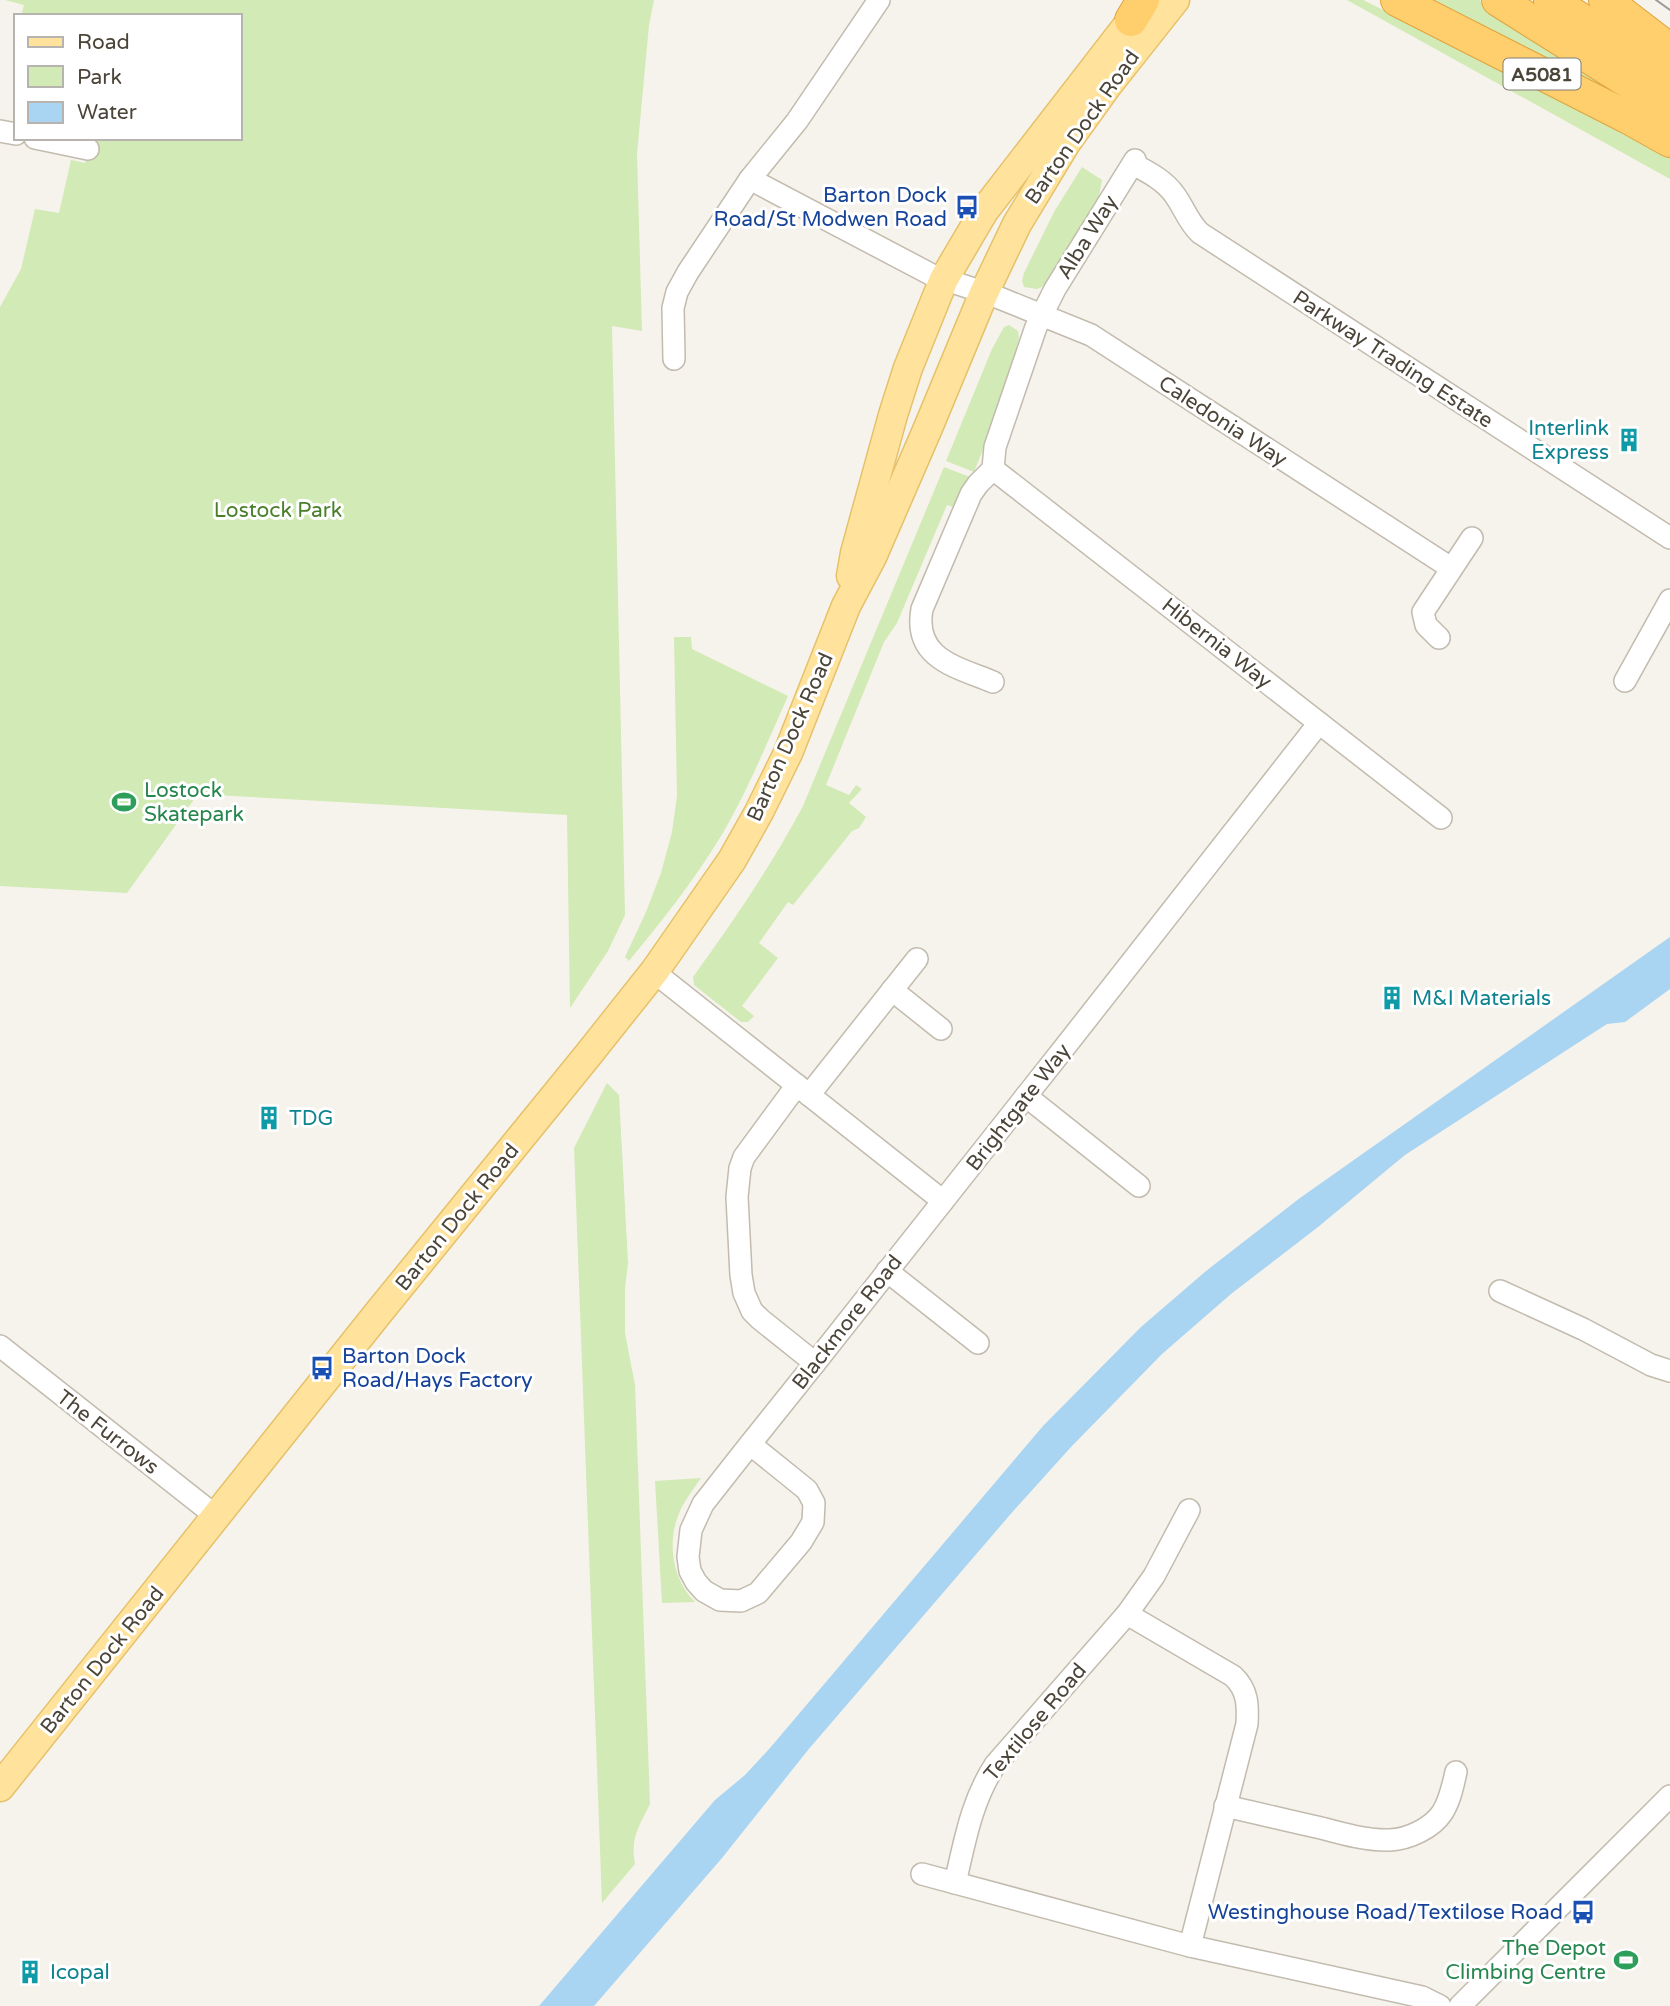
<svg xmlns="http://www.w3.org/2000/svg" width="1670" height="2006" viewBox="0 0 1670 2006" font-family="'Varela Round',sans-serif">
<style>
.green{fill:#d2eab5}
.water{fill:#a9d4f2}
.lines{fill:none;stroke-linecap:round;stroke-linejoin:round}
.minor-casing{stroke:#c2bbae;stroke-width:24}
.major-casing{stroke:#e6c16a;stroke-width:31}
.highway-casing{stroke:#e0a43c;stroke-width:34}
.minor{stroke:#fff;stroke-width:21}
.major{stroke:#ffe39c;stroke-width:28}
.highway{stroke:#ffcf6e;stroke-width:32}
.tram{stroke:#9a9a9a;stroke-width:2}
.labels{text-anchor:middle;stroke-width:6;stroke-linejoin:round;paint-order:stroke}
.shield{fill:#fff;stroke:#817c74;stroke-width:2}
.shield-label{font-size:19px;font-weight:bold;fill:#4b4439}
.street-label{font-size:21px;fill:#4b4439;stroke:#fff}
.transit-label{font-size:21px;fill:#164399;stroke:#fff;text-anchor:end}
.culture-label{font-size:21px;fill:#0d838f;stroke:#fff;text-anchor:start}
.park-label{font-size:21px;fill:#4a7f2a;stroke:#fff}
.leisure-label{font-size:21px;fill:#27864d;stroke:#fff;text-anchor:start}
</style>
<rect width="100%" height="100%" fill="#f6f3ec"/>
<g class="green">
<path d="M 5,0 L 654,0 L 649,25 L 637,154 L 642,331 L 612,326 L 625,915 L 608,951 L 570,1008 L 567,815 L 198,794 L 127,893 L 0,886 L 0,307 L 21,269 L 35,209 L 59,213 L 71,160 L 85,163 L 90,138 L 240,138 L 240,16 L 21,16 L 24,5 Z"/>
<path d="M 1347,0 L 1363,0 L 1536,85 L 1670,156 L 1670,179 Z"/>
<path d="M 1423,0 L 1479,0 L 1639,99 L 1636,105 Z"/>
<path d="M 1082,167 L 1102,180 L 1098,201 L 1044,286 L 1037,289 L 1024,287 L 1022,281 L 1024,273 L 1054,212 Z"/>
<path d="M 1009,325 L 1018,331 L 1019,338 L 1004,397 L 974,472 L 946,461 L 992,349 L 1004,327 Z"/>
<path d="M 944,467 L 970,477 L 957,508 L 947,505 L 897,623 L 884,642 L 826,785 L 849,795 L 856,785 L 862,789 L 849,803 L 866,817 L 859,828 L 852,831 L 793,905 L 788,902 L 759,943 L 778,958 L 742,1006 L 754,1016 L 748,1022 L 741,1022 L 694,985 L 693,977 C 733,922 771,866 803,806 Z"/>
<path d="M 674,637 L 691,637 L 692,649 L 788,696 C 766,745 746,795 718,841 C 692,883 661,922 629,961 L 625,957 L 646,912 L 661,873 L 672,832 L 677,796 Z"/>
<path d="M 607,1083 L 619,1095 L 628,1263 L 625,1289 L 625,1333 L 635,1385 L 650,1804 C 639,1827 630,1837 635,1864 L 602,1903 L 574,1148 Z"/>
<path d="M 701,1478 C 693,1490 683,1502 678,1516 C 667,1545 673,1580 695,1602 L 662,1603 L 655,1481 Z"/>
</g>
<path class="water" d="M 1670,937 L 1670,989 L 1625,1022 L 1607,1024 L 1405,1155 L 1318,1227 L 1231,1294 L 1162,1354 L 1071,1447 L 1015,1509 L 808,1750 L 722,1858 L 594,2006 L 539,2006 L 715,1800 L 745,1775 L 770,1748 L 1043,1426 L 1141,1327 L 1206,1271 L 1300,1198 Z"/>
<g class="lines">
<g class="minor-casing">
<g id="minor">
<path d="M 0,131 L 16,134"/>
<path d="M 35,138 L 88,149"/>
<path d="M 1133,164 C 1148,172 1164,180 1174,194 C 1184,207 1188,222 1200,233 L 1670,538"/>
<path d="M 750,179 L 934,276 L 992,295 L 1091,335 L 1451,568"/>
<path d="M 674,359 L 673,308 L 677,292 L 688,272 L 750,179 L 797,121 L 879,0"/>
<path d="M 993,469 L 1441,818"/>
<path d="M 1439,638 L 1426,625 L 1423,612 L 1472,538"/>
<path d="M 1625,681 L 1670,600"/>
<path d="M 993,682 C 957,667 913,659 922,609 L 971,494 L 978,484 L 993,469 L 995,447 L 1036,327 L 1055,289 L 1135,160"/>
<path d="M 654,972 L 943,1201"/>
<path d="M 892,990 L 941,1029"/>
<path d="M 797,1085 L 744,1157 L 740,1168 L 737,1197 L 741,1275 L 744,1293 L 752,1311 L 760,1319 L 815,1363"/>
<path d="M 809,1095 L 917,959"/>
<path d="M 1026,1096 L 1139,1186"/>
<path d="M 887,1271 L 978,1343"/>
<path d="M 1500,1291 L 1583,1329 L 1651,1365 L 1670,1371"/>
<path d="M 0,1346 L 217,1517"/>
<path d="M 750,1444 L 807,1490 L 814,1503 L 813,1522 L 801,1542 L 758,1593 L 741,1601 L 720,1600 L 704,1591 L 696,1582 L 690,1571 L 688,1557 L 691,1530 L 703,1504 L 747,1448 L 815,1363 L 1068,1043 L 1319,723"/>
<path d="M 1127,1614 L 1233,1676 C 1248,1690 1248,1705 1247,1724 L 1190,1946"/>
<path d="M 1225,1806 C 1257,1813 1289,1821 1321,1828 C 1343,1834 1368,1841 1390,1840 C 1409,1839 1432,1828 1442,1813 C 1450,1801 1453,1785 1456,1772"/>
<path d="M 922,1874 L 1190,1946 L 1422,1997 L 1440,2006"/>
<path d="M 955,1883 C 965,1841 971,1802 995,1765 L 1127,1614 L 1154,1576 L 1189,1510"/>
<path d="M 1460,2006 L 1670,1796"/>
</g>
</g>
<g class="major-casing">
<g id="major">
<path d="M 851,576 L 855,553 L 893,415 L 908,368 L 944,279 L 984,211 L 1144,4"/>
<path d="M 0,1787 L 379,1312 L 588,1055 L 654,972 L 732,860 L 759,812 L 788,753 L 846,606 L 872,557 L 928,428 L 984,293 L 1017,224 L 1066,143 L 1107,86 L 1175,0"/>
</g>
</g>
<g class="highway-casing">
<g id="highway">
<path d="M 1397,0 L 1627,117 L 1670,141"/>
<path d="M 1498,0 L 1670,108"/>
<path d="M 1550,0 L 1670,75"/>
<path d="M 1605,0 L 1670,50"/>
<path d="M 1131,20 L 1143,0"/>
</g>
</g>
<use href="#minor" class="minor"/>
<use href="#major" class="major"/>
<use href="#highway" class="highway"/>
<path class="tram" d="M 1656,0 L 1670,10"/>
</g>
<defs>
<g id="bus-bare" transform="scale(1.89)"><path d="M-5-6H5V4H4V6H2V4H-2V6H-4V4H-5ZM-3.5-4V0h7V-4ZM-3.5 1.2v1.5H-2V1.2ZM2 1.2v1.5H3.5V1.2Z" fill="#1a4fb4" stroke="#fff" stroke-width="2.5" paint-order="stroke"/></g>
<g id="building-bare" transform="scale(1.89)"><path d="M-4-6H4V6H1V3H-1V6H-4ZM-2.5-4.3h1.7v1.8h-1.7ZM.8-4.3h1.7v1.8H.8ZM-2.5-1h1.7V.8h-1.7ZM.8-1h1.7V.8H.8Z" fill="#0f9aa8" stroke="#fff" stroke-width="2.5" paint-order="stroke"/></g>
<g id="stadium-bare" transform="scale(1.89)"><path d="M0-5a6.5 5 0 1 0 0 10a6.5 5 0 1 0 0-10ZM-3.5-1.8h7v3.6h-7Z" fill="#2e9e5b" stroke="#fff" stroke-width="2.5" paint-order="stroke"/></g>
</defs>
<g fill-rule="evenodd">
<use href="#bus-bare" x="967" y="207"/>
<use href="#building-bare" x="1629" y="440"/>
<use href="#stadium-bare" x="124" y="802"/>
<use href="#building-bare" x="1392" y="998"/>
<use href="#building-bare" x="269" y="1118"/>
<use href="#bus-bare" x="322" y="1368"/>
<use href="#bus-bare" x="1583" y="1912"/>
<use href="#stadium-bare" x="1626" y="1960"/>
<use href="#building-bare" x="30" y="1972"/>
</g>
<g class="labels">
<rect class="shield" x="1503.5" y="58.5" width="77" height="31" rx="5"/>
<g class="shield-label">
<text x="1542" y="81">A5081</text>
</g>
<g class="street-label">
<text transform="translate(1082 127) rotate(-55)" y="7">Barton Dock Road</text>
<text transform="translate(1087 237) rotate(-58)" y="7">Alba Way</text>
<text transform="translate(1393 359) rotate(33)" y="7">Parkway Trading Estate</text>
<text transform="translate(1223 421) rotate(33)" y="7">Caledonia Way</text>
<text transform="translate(1217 643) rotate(38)" y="7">Hibernia Way</text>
<text transform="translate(790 737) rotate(-66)" y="7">Barton Dock Road</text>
<text transform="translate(1018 1107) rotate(-52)" y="7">Brightgate Way</text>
<text transform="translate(457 1217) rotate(-51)" y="7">Barton Dock Road</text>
<text transform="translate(847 1322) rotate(-52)" y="7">Blackmore Road</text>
<text transform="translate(108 1432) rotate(38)" y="7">The Furrows</text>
<text transform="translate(102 1660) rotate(-51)" y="7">Barton Dock Road</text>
<text transform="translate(1035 1722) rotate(-50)" y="7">Textilose Road</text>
</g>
<g class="transit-label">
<text x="947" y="202">Barton Dock<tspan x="947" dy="24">Road/St Modwen Road</tspan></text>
<text x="342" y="1363" text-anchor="start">Barton Dock<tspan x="342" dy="24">Road/Hays Factory</tspan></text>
<text x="1563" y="1919">Westinghouse Road/Textilose Road</text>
</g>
<g class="culture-label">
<text x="1609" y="435" text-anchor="end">Interlink<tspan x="1609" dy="24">Express</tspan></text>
<text x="1412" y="1005">M&amp;I Materials</text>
<text x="289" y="1125">TDG</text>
<text x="50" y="1979">Icopal</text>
</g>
<g class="park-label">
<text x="278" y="517">Lostock Park</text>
</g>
<g class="leisure-label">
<text x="144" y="797">Lostock<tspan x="144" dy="24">Skatepark</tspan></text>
<text x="1606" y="1955" text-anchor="end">The Depot<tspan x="1606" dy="24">Climbing Centre</tspan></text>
</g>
</g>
<rect x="14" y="14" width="228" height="126" fill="#ffffff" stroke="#b7b4b0" stroke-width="2"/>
<rect x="28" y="37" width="35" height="10" fill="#ffe39c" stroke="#b7b4b0" stroke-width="2"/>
<text x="77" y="49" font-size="21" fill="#4b4439">Road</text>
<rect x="28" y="66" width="35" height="21" fill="#d2eab5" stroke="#b7b4b0" stroke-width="2"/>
<text x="77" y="84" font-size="21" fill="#4b4439">Park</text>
<rect x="28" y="102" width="35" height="21" fill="#a9d4f2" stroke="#b7b4b0" stroke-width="2"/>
<text x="77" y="119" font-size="21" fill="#4b4439">Water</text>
</svg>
